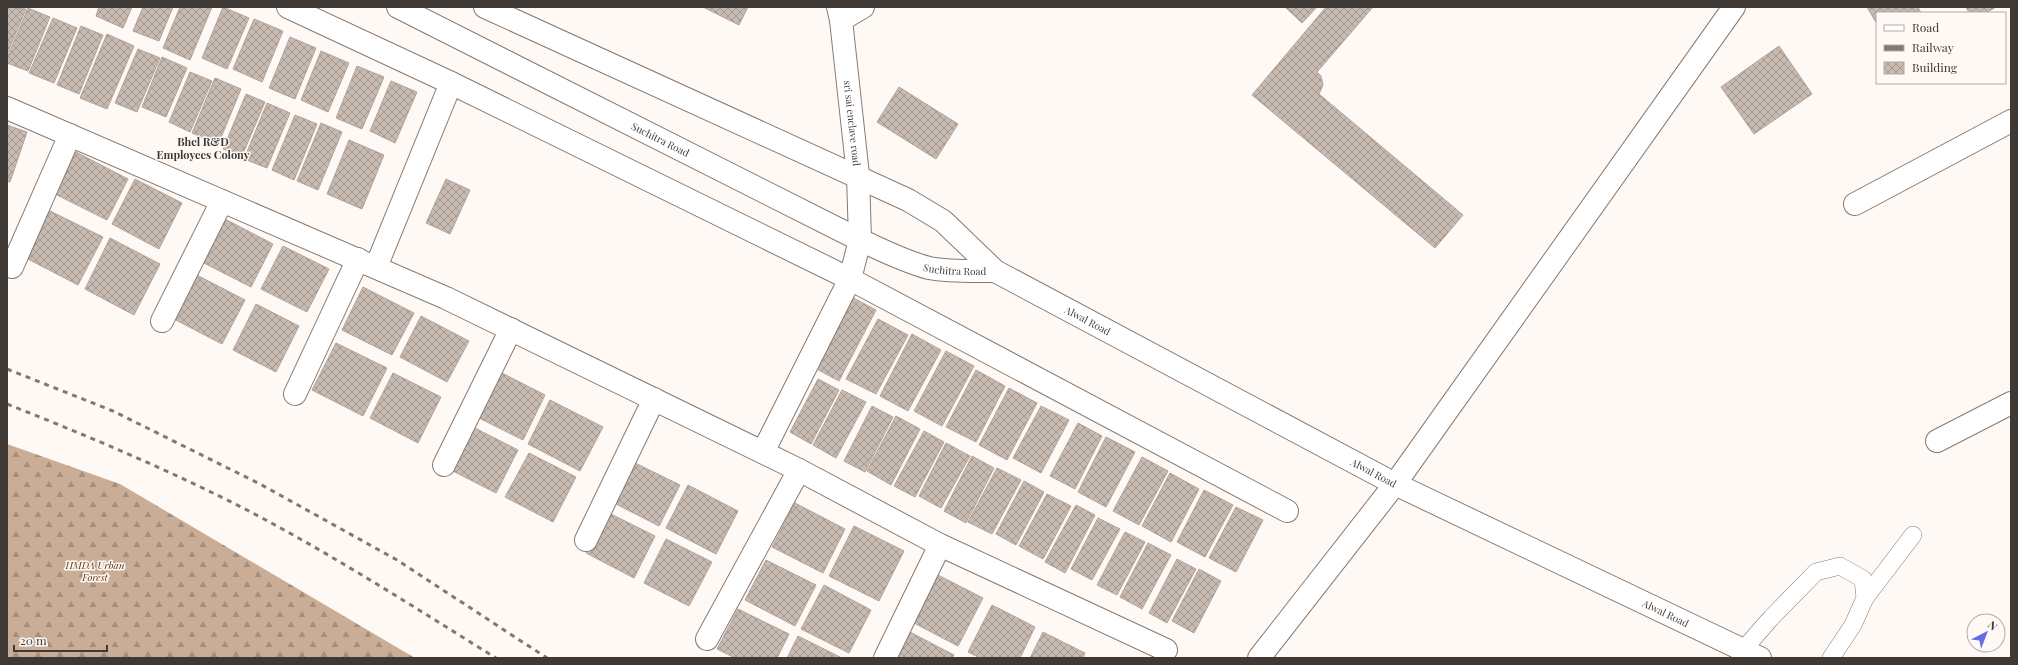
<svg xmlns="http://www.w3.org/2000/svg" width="2018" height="665" viewBox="0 0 2018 665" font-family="'Playfair Display',serif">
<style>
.forest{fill:url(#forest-firs)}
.building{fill:url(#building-cross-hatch);stroke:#b0a39a}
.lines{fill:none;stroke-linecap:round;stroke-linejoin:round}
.lane-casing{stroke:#867a71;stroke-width:18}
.street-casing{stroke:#867a71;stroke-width:24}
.secondary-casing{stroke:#867a71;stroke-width:24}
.lane{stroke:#fff;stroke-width:17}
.street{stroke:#fff;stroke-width:22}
.secondary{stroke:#fff;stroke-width:22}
.rail{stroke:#7f7975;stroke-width:3;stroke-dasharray:5 5;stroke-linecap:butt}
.labels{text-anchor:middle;stroke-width:3;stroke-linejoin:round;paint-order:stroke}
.street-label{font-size:10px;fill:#3f3935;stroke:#fff9f5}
.park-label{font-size:10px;font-style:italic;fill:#5d350f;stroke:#fff9f5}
.neighbourhood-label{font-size:11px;font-weight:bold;fill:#3f3935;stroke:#fff9f5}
</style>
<defs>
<pattern id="forest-firs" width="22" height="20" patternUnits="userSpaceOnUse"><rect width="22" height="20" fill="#caad96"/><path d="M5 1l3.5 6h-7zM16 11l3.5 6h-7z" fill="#a58e7b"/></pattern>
<pattern id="building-cross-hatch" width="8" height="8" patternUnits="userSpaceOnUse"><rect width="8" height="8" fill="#c7bab1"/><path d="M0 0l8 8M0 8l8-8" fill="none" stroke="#a39891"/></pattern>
</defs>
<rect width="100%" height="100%" fill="#fff9f5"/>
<path class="forest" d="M 7,444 L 120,484 L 415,658 L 7,658 Z"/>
<g class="building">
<path d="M 7,7 L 26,9 L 7,54 Z"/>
<path d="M 99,7 L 132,7 L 123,28 L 96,16 Z"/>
<path d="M 143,7 L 173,7 L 159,41 L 133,31 Z"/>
<path d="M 180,7 L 212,7 L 190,60 L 163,48 Z"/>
<path d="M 223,7 L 249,18 L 227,69 L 202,58 Z"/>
<path d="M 703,7 L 748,7 L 739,25 Z"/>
<path d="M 1285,7 L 1317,7 L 1302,23 Z"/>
<path d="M 1326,7 L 1373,7 L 1317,72 L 1321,76 L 1323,85 L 1319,94 L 1463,215 L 1435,248 L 1252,95 Z"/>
<path d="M 1867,7 L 1918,7 L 1921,13 L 1877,13 L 1877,24 Z"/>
<path d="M 1966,7 L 1996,7 L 1986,13 L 1969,13 Z"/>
<path d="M 28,8 L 50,17 L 28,71 L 7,63 L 7,58 Z"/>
<path d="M 53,18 L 77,28 L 54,83 L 29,73 Z"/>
<path d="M 254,19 L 283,31 L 262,82 L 233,69 Z"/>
<path d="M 81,26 L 103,35 L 79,94 L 57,85 Z"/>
<path d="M 107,34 L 134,46 L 107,109 L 80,98 Z"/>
<path d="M 290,37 L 316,48 L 295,99 L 269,88 Z"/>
<path d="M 1779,46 L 1812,94 L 1754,134 L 1721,87 Z"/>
<path d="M 138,49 L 160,58 L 137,112 L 115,103 Z"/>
<path d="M 321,51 L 349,63 L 328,112 L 301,100 Z"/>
<path d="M 162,57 L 187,68 L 166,117 L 142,107 Z"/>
<path d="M 357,66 L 384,77 L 362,129 L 336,118 Z"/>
<path d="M 190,72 L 212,81 L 190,132 L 169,122 Z"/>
<path d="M 215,78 L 241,89 L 218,145 L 192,133 Z"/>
<path d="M 391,81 L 417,92 L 395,143 L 370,131 Z"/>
<path d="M 899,87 L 958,124 L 936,159 L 877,122 Z"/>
<path d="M 246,94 L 265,102 L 242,156 L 223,149 Z"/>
<path d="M 267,103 L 290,113 L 267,168 L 244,159 Z"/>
<path d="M 295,115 L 317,124 L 294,180 L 272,170 Z"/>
<path d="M 321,123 L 342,132 L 318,190 L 297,181 Z"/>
<path d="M 7,125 L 27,132 L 10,182 L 7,181 Z"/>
<path d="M 349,140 L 384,155 L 362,209 L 327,194 Z"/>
<path d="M 76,152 L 128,179 L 107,220 L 55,194 Z"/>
<path d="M 135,179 L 182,203 L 159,249 L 112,224 Z"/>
<path d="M 446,179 L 470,190 L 450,234 L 426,223 Z"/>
<path d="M 48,210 L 103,237 L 78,285 L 24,257 Z"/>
<path d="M 223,218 L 273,244 L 251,287 L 200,261 Z"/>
<path d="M 110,238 L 160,264 L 134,315 L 85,289 Z"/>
<path d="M 283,246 L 329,269 L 307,312 L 261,289 Z"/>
<path d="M 193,273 L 245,300 L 222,344 L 170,317 Z"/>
<path d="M 363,287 L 414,313 L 392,355 L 342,330 Z"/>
<path d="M 848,295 L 876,310 L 839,381 L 811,366 Z"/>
<path d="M 256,304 L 299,326 L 276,372 L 233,350 Z"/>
<path d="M 421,316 L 469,341 L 447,382 L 400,357 Z"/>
<path d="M 878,319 L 908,335 L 876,394 L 846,379 Z"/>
<path d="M 912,334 L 941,350 L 908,411 L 880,396 Z"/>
<path d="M 336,343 L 387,368 L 363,416 L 312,390 Z"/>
<path d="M 946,351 L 974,366 L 942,426 L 914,411 Z"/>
<path d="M 976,370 L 1005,386 L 976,442 L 946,427 Z"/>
<path d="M 500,372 L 545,395 L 523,440 L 477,417 Z"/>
<path d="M 393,373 L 441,397 L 418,443 L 370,418 Z"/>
<path d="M 818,379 L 839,390 L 811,444 L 790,432 Z"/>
<path d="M 1009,388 L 1037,403 L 1007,460 L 979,445 Z"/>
<path d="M 842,390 L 866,402 L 836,458 L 813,445 Z"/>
<path d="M 550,400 L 603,427 L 580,471 L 528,444 Z"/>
<path d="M 872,406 L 893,417 L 865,472 L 844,461 Z"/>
<path d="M 1041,406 L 1069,420 L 1041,473 L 1013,458 Z"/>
<path d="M 896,416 L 920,429 L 891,485 L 867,471 Z"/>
<path d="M 1078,423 L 1102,436 L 1075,489 L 1050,476 Z"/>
<path d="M 471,426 L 518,450 L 496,493 L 449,469 Z"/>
<path d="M 924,431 L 944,442 L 915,497 L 894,486 Z"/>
<path d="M 1106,437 L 1135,452 L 1106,507 L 1078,492 Z"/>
<path d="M 946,443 L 970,456 L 941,508 L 919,496 Z"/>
<path d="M 529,453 L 576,477 L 553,522 L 505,497 Z"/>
<path d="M 972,456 L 994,468 L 966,523 L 944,511 Z"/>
<path d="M 1142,457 L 1168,471 L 1139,525 L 1113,511 Z"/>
<path d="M 633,462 L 680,485 L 659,526 L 612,502 Z"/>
<path d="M 997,468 L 1021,480 L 992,534 L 968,522 Z"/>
<path d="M 1170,473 L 1199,489 L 1171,542 L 1142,526 Z"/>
<path d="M 1024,481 L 1044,492 L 1016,545 L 996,534 Z"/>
<path d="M 688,485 L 738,511 L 716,554 L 666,528 Z"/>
<path d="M 1204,490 L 1233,505 L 1205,557 L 1177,542 Z"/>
<path d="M 1047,494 L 1071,506 L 1043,559 L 1019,546 Z"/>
<path d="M 795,503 L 845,529 L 823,573 L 772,547 Z"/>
<path d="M 1076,505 L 1095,515 L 1065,573 L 1045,562 Z"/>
<path d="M 1236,507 L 1263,520 L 1236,572 L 1209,558 Z"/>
<path d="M 607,512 L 655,536 L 634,578 L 586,553 Z"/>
<path d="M 1098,518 L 1120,529 L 1092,580 L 1071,569 Z"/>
<path d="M 854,526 L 904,551 L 879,601 L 829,576 Z"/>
<path d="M 1125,532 L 1145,542 L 1117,595 L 1097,585 Z"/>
<path d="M 666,539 L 712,562 L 689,606 L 644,583 Z"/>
<path d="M 1148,543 L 1171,555 L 1142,609 L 1120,597 Z"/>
<path d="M 1177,559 L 1196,569 L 1167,623 L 1149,613 Z"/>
<path d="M 766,560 L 816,585 L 795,626 L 745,600 Z"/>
<path d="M 1199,569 L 1221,581 L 1194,633 L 1172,621 Z"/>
<path d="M 936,574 L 983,598 L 958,646 L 912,622 Z"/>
<path d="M 824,585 L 871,610 L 849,653 L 801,629 Z"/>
<path d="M 992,605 L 1035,627 L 1020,658 L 980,658 L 968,652 Z"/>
<path d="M 738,609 L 789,634 L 777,658 L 735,658 L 717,649 Z"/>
<path d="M 908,631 L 954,655 L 952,658 L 894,658 Z"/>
<path d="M 1043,632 L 1085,653 L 1083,658 L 1030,658 Z"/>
<path d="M 798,636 L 842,658 L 787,658 Z"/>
</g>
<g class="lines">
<g class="lane-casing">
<g id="lane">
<path d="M 1865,598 L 1913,535"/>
<path d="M 1743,650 L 1771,618 L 1816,572 L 1840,566 L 1863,579 L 1865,598 L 1853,625 L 1831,658"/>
</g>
</g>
<g class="street-casing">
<g id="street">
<path d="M 288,7 L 451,83 L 850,279 L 1287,511"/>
<path d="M 841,20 L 863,7"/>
<path d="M 7,108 L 446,298 L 799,470 L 940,545 L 1166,650"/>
<path d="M 1855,204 L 2011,121"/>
<path d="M 12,267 L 70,135"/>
<path d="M 376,267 L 451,83"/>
<path d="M 162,321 L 222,201"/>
<path d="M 295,394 L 358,259"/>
<path d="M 1937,441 L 2011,403"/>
<path d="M 763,452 L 850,279 L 860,240"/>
<path d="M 444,465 L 511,329"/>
<path d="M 1395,484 L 1734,7"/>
<path d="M 586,540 L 654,399"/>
<path d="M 707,639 L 799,470"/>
<path d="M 885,658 L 940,545"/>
</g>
</g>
<g class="secondary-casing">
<g id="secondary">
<path id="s1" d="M 398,7 L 860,240 C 882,250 905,262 929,268 C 950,272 973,271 995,271"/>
<path id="s2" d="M 485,7 L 908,200 L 943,221 L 995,271 L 1395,484 L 1760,658"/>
<path id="s3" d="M 838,7 L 841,20 L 858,175 L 860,240"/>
<path d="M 1259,658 L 1395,484"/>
</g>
</g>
<use href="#lane" class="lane"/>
<use href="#street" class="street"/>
<use href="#secondary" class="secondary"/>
<g class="rail">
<path d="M 7,369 L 113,411 L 260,484 L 397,560 L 547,658"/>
<path d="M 7,404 C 88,436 169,470 247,510 C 333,555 414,607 496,658"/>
</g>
</g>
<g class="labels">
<g class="street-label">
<text dy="4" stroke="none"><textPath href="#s3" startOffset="117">sri sai enclave road</textPath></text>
<text dy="4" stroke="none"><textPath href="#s1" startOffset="294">Suchitra Road</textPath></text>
<text dy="4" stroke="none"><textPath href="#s1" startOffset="618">Suchitra Road</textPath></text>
<text dy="4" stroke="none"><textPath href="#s2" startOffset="683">Alwal Road</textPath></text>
<text dy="4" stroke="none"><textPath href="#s2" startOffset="1007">Alwal Road</textPath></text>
<text dy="4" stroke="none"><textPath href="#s2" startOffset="1331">Alwal Road</textPath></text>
</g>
<g class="park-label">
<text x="95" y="569">HMDA Urban<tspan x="95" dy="12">Forest</tspan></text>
</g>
<g class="neighbourhood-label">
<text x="203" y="146">Bhel R&amp;D<tspan x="203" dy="13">Employees Colony</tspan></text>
</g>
</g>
<rect width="2018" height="665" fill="none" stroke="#3f3935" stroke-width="16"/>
<rect x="1876" y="12" width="130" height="72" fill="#fff9f5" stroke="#b2aca8"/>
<rect x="1884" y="25" width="20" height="6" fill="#ffffff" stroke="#b2aca8"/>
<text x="1912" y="32" font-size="12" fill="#3f3935">Road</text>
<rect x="1884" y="45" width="20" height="6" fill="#7f7975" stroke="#b2aca8"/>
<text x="1912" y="52" font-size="12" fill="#3f3935">Railway</text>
<rect x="1884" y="62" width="20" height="12" fill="url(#building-cross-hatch)" stroke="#b2aca8"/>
<text x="1912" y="72" font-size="12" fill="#3f3935">Building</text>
<g transform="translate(1986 633) rotate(42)"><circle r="19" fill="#fff9f5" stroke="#b2aca8"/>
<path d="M0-3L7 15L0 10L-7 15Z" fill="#676de6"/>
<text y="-6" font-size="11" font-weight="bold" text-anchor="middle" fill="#3f3935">N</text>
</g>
<path d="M14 645v6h93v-6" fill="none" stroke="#3f3935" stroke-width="2"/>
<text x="20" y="645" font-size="12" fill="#3f3935" stroke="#fff9f5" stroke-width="3" paint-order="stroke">20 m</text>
</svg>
